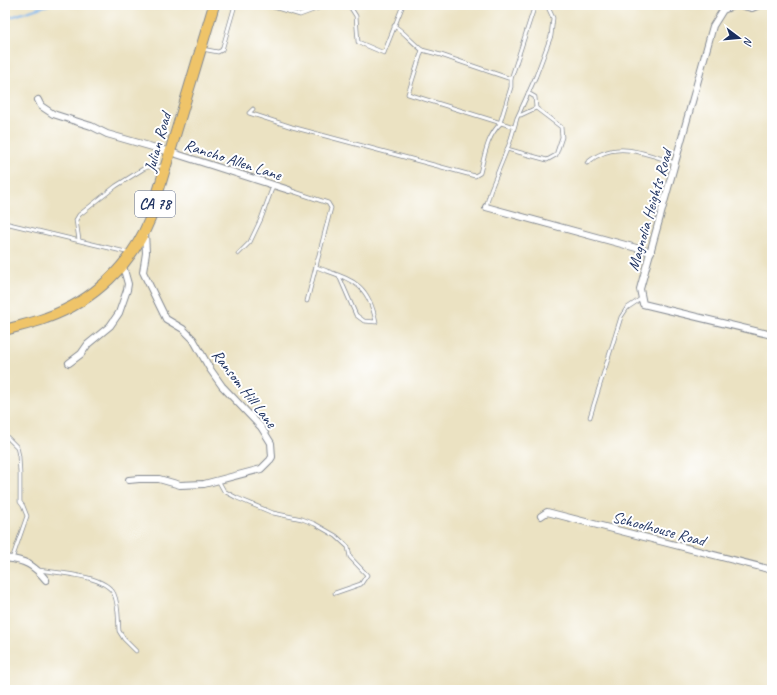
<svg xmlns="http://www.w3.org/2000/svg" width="777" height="695" viewBox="0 0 777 695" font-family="Caveat,sans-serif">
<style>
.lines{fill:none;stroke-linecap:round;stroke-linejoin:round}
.stream{stroke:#7eb6ee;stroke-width:2}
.service-casing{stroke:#838890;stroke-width:4.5}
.minor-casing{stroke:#838890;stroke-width:8}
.primary-casing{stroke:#838890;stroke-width:12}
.service{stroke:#fff;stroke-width:3}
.minor{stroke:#fff;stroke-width:6}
.primary{stroke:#efc469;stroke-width:10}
.labels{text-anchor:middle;stroke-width:4;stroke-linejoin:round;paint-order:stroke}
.shield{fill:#fff;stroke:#5f6d8e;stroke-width:1}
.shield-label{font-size:15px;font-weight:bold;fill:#1b2f5e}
.street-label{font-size:16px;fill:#1b2f5e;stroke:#fff}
</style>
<rect width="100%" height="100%" fill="#fff"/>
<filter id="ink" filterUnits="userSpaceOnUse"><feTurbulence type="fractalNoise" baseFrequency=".025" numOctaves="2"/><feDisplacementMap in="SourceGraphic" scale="8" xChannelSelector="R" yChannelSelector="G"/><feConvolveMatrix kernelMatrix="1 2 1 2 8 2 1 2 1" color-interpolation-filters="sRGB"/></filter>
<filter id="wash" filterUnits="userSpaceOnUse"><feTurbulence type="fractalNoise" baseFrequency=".012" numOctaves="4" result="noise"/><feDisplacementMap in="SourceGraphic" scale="16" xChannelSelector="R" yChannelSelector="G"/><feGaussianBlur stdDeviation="0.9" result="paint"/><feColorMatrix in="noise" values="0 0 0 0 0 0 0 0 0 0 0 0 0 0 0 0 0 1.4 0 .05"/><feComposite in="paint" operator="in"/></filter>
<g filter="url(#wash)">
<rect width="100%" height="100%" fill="#ebe2c2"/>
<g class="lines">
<path class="stream" d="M 5,15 L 11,17 L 48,5"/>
</g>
</g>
<g filter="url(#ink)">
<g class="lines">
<g class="service-casing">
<g id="service">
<path d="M 267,5 L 300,15 L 327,5"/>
<path d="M 349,5 L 356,16 L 358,42 L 384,53 L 403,5"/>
<path d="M 394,26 C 401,29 414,44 422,50 L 408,94 L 514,127"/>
<path d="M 202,49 L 218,52 L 222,50 L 235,5"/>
<path d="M 422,50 L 441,55 L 511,79 L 511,87 L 500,123"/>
<path d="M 511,79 L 535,5"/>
<path d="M 253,109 L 249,113 L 292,127 L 475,176 L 480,173 L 481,169 C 485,153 488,135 501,123"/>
<path d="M 519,115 L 521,115 L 536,108"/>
<path d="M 507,149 L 547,160 L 556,155 L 562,137 L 561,127 L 536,108 L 535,97 L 528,93"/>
<path d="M 587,163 C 614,139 645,153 675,163"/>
<path d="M 289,190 L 328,203 L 331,208 L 307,301"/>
<path d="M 486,207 L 491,189 L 510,142 L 517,118 L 536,76 L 551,36 L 553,18 L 547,5"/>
<path d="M 5,223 L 130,253"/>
<path d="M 79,240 L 76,220 L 79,215 L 116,186 L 143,169 L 148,167 L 163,166"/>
<path d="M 238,254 L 250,242 L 261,219 L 273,186"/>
<path d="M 316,267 C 351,280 368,281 376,322 L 364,321 L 356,315 L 339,276"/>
<path d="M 590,417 L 621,317 L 627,308 L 642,298"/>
<path d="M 5,435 L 17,447 L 19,456 L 20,474 L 20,502 L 23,506 L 27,516 L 12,559"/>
<path d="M 218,480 L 224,491 L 237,498 L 273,513 L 302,519 L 315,524 L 336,536 L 348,547 L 350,557 L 367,575 L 361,584 L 335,593"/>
<path d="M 38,570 C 58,573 105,575 114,594 C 119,605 118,619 119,631 L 124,639 L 136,651"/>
</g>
</g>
<g class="minor-casing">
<g id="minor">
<path d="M 735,5 L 723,10 L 713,26 L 640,289 L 643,304 L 772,335"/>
<path d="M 740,5 L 752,8 L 759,5"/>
<path d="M 38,100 L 41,106 L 53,114 L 91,126 L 107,134 L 170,152 L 289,190"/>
<path d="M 486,207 L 651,252"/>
<path d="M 69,363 L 81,354 L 88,344 L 110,326 L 119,313 L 127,290 L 128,284 L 123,266"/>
<path d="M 129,480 L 139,479 L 159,479 L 180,485 L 204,484 L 261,469 L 270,460 L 272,457 L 271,443 L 261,427 L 222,386 L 210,369 L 193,339 L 183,329 L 166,319 L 143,272 L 146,253 L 145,232"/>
<path d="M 541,516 L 547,512 L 772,570"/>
<path d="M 5,558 C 25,560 34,565 46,580"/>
</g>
</g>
<g class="primary-casing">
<path id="primary" d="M 5,330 C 19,326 33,323 46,318 C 94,301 131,265 150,219 L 214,5"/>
</g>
<use href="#service" class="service"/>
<use href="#minor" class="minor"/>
<use href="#primary" class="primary"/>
</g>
</g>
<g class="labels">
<rect class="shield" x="135" y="191" width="40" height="26" rx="3"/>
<g class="shield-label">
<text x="155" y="209">CA 78</text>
</g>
<g class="street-label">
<text transform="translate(157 142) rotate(-74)" y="6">Julian Road</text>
<text transform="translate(233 159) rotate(18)" y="6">Rancho Allen Lane</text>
<text transform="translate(649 210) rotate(-74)" y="6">Magnolia Heights Road</text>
<text transform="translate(245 388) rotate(52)" y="6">Ransom Hill Lane</text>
<text transform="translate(659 528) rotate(15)" y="6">Schoolhouse Road</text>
</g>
</g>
<rect width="777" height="695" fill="none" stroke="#fff" stroke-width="20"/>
<g transform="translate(739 38) rotate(106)" stroke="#ffffff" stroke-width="3" paint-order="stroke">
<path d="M0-3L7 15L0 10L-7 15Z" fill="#1b2f5e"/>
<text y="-6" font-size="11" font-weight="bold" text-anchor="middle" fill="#1b2f5e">N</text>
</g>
</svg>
